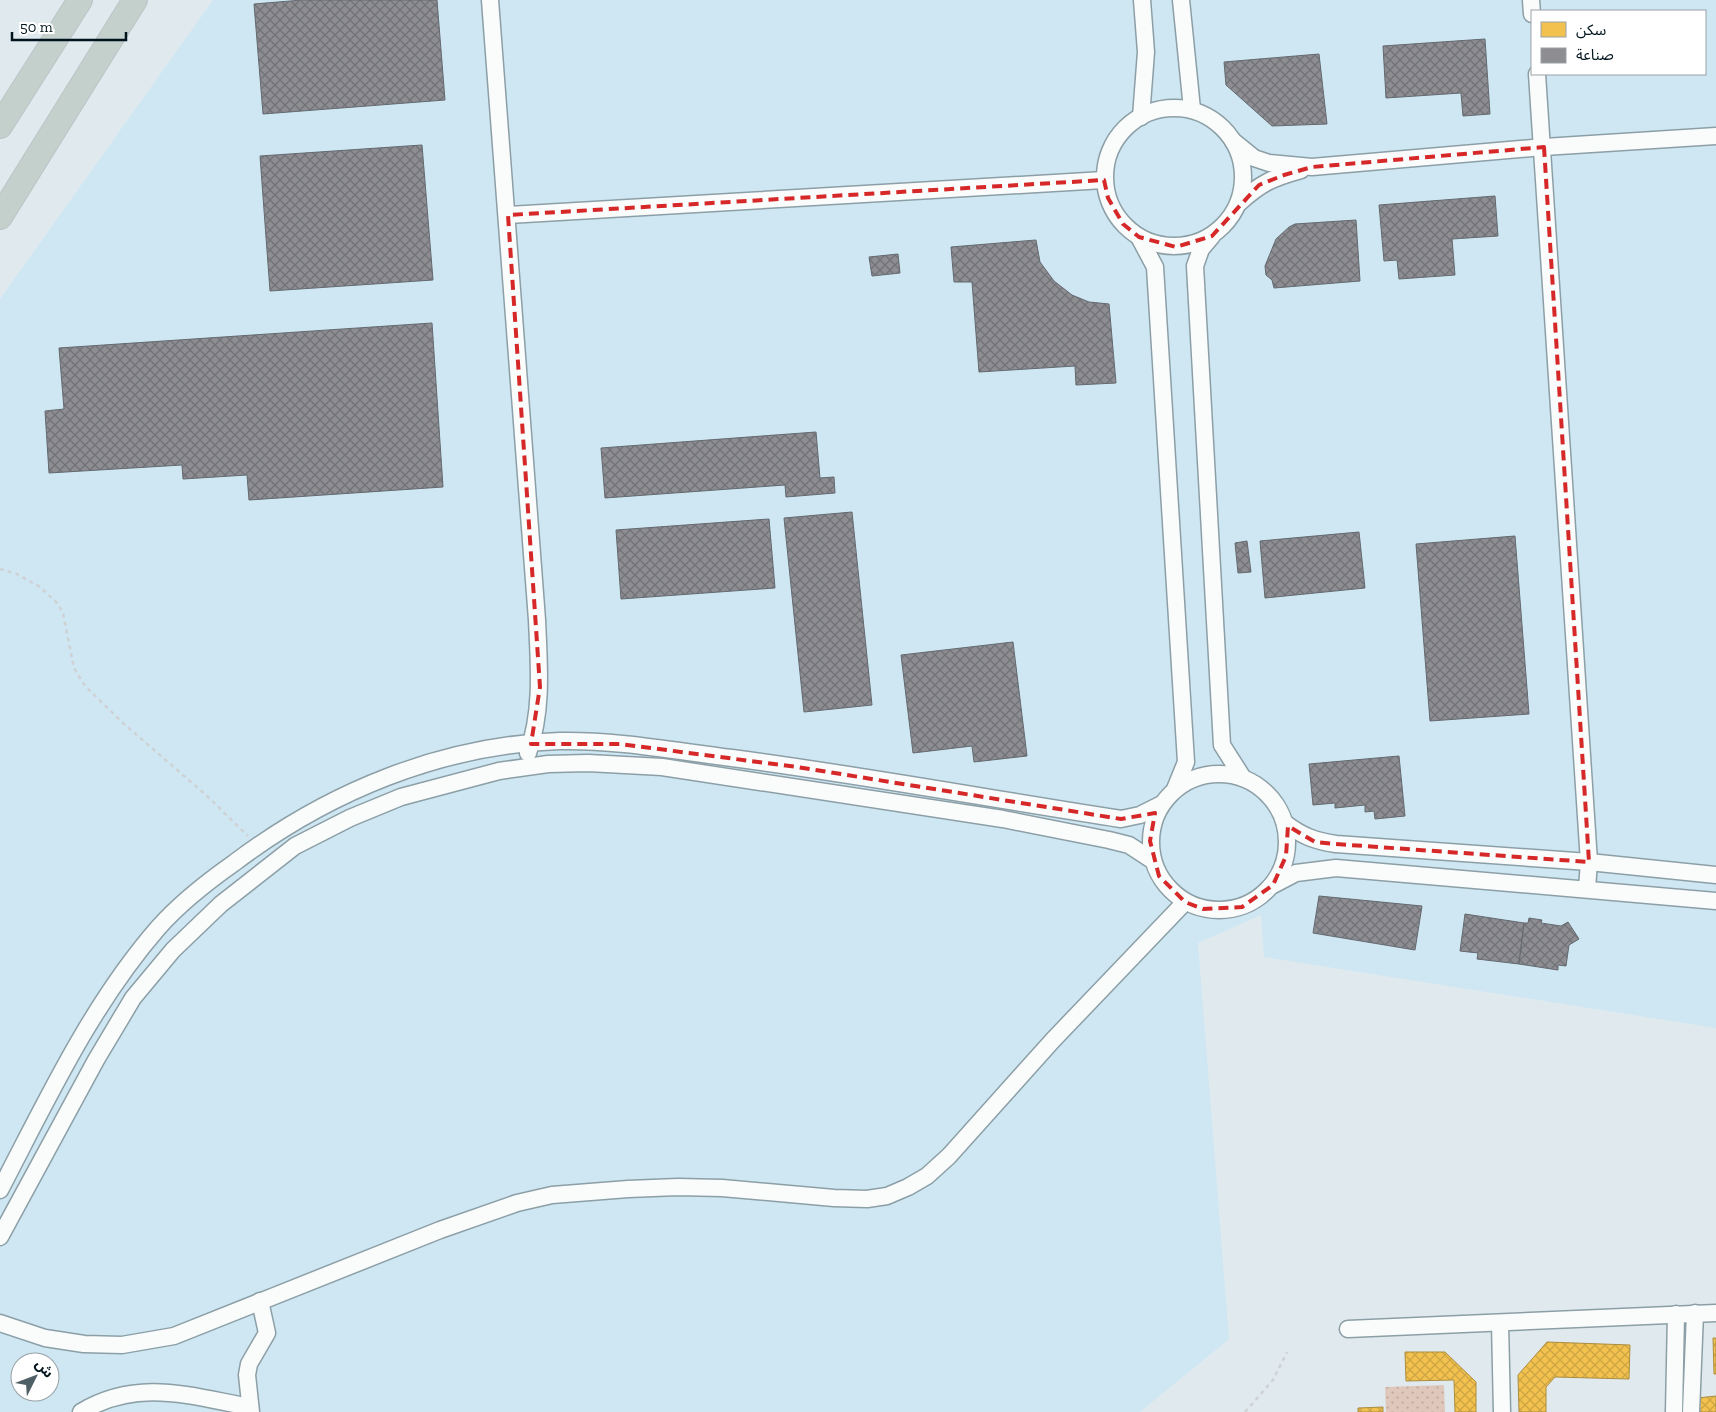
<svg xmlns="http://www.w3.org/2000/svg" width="1716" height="1412" viewBox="0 0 1716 1412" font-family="'Zilla Slab','Noto Sans Arabic',serif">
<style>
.built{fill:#cee7f3;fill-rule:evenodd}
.grass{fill:url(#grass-dots)}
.homes{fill:url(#homes-cross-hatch);stroke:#aa8d3f}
.industry{fill:url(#industry-cross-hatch);stroke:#63696f}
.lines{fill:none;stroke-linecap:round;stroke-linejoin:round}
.minor-casing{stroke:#8c9fa6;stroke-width:19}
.highway-casing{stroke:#bcc4c7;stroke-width:26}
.path{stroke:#cfd2d4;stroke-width:2.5;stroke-dasharray:4 4;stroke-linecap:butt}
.minor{stroke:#fafcfc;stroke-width:16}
.highway{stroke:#c3d0cc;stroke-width:24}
.marked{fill:none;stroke:#d62828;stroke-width:4;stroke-dasharray:10 6;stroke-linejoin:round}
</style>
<defs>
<pattern id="grass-dots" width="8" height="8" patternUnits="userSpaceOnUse" patternTransform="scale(1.25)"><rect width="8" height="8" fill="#dfc7bb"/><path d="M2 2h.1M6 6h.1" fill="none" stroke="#beaaa0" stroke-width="1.8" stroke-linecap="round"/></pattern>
<pattern id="homes-cross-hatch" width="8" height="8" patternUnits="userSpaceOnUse" patternTransform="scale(1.25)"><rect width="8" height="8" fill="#f2c14e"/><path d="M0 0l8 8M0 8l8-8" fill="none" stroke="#cea544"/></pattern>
<pattern id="industry-cross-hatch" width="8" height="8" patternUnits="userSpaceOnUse" patternTransform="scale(1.25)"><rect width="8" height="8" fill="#8d8d92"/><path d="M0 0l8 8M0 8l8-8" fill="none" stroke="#717277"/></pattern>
</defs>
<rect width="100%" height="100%" fill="#e0eaee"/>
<path class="built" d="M 213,0 L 1716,0 L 1716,1028 L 1264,957 L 1261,915 L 1198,943 L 1229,1339 L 1140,1412 L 0,1412 L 0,299 ZM 1532,11 L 1705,11 L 1705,74 L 1532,74 ZM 20,1362 L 50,1362 L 50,1392 L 20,1392 Z"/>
<path class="grass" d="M 1444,1385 L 1445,1412 L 1386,1412 L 1385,1387 Z"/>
<g class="homes">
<path d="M 1713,1338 L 1716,1338 L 1716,1374 L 1714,1374 Z"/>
<path d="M 1547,1342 L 1630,1345 L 1629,1379 L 1555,1377 L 1546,1387 L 1546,1412 L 1519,1412 L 1518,1375 Z"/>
<path d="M 1405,1352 L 1445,1352 L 1476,1382 L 1476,1412 L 1455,1412 L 1454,1380 L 1406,1381 Z"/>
<path d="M 1716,1396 L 1716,1412 L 1698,1412 L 1697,1398 Z"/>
<path d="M 1383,1407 L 1383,1412 L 1358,1412 L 1358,1408 Z"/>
</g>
<g class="industry">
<path d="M 302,0 L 437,0 L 445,100 L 263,114 L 254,4 Z"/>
<path d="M 1485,39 L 1490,114 L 1463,116 L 1461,93 L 1386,98 L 1383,46 Z"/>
<path d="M 1319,54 L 1327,124 L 1272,126 L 1226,85 L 1224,62 Z"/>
<path d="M 422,145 L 433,280 L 270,291 L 260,156 Z"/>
<path d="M 1495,196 L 1498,236 L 1452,239 L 1455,275 L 1399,279 L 1397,260 L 1384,261 L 1379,205 Z"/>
<path d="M 1356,220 L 1360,281 L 1274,288 L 1272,280 L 1266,275 L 1265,266 L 1276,239 L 1289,227 L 1295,224 Z"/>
<path d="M 1036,240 L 1040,262 L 1054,281 L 1072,295 L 1089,302 L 1109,304 L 1116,383 L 1076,385 L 1075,366 L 979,372 L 972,282 L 954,282 L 951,247 Z"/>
<path d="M 898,254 L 900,273 L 872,276 L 869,257 Z"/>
<path d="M 432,323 L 443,487 L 249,500 L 247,475 L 183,479 L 182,465 L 49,473 L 45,411 L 64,409 L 59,348 Z"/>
<path d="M 816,432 L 820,478 L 834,477 L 835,493 L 786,497 L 785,485 L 605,498 L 601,448 Z"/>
<path d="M 852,512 L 872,705 L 804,712 L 784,518 Z"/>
<path d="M 769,519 L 775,588 L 621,599 L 616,530 Z"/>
<path d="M 1359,532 L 1365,588 L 1265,598 L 1260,541 Z"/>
<path d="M 1515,536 L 1529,714 L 1430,721 L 1416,544 Z"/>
<path d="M 1247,541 L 1251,572 L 1238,573 L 1235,543 Z"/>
<path d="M 1013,642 L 1027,756 L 974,762 L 972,746 L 913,753 L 901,655 Z"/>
<path d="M 1399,756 L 1405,816 L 1375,819 L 1374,811 L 1365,812 L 1365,805 L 1335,808 L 1335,803 L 1313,805 L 1309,764 Z"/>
<path d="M 1319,896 L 1422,906 L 1415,950 L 1313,933 Z"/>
<path d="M 1465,914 L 1524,923 L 1519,964 L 1477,959 L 1478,953 L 1460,951 Z"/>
<path d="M 1529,918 L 1542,920 L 1541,923 L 1561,926 L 1568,922 L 1579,939 L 1569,945 L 1566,966 L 1558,965 L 1558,970 L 1519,964 L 1524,923 L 1528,923 Z"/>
</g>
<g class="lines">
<g class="minor-casing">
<g id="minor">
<path d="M 490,0 L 537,620 C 539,665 543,710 528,753"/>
<path d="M 1181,0 L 1192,109"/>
<path d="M 1531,0 L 1532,14"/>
<path d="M 1537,74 L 1589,862 L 1587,888"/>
<circle cx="1174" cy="177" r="69"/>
<path d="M 1141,117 L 1146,52 L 1142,0"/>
<path d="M 1233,141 L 1254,158 L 1269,163 L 1312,167 L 1544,147 L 1716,136"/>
<path d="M 1239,203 C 1261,183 1272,178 1301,170"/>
<path d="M 508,215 L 1104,180"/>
<path d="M 1212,236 L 1201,249 L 1195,266 L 1222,745 L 1243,778"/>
<path d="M 1139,237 L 1155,267 L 1186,762 L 1175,789"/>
<circle cx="1219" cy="842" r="68"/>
<path d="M 1285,823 C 1302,836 1315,841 1336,844 L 1589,862 L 1716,875"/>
<path d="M 1273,885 L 1296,873 L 1336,868 L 1716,901"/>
<path d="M 0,1190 C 47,1100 91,1005 158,928 C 180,903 207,882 234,863 C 328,792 441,745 560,741 C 617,740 675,751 732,758 C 862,775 991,799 1121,819 L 1140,815 L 1162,804"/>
<path d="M 0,1237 L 96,1060 L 133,998 L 173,950 L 221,904 L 295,846 L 350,818 L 401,797 L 499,771 L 548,764 L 588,763 L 662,767 L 1003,819 L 1109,840 L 1129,845 L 1152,860"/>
<path d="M 0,1323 L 45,1338 L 84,1344 L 122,1345 L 174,1336 L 440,1230 L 517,1203 L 552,1195 L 628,1189 L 678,1187 L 722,1188 L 834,1198 L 867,1199 L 887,1196 L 908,1187 L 927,1176 L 949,1156 L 1053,1040 L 1185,902"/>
<path d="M 1500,1323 L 1502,1412"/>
<path d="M 1348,1329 L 1716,1313"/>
<path d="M 81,1412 C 138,1378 189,1396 250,1407"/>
<path d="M 251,1412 L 247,1375 L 249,1364 L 267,1333 L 260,1301"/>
<path d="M 1674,1412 L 1676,1314"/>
<path d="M 1691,1412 L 1695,1313"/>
</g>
</g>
<g class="highway-casing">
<g id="highway">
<path d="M 0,126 L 80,0"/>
<path d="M 0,217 L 135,0"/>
</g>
</g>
<g class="path">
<path d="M 0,569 L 17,574 L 40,587 L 57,603 L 63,613 L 74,668 L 85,686 L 123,723 L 206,795 L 248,836"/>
<path d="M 1245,1412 L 1273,1380 L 1287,1352"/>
</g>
<use href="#minor" class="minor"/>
<use href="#highway" class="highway"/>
</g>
<path class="marked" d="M 1544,147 L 1589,862 L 1336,844 L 1315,842 L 1288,826 L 1286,856 L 1273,885 L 1242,907 L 1203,909 L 1185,902 L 1159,876 L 1150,841 L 1155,813 L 1121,819 L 797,767 L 620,744 L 531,744 L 540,687 L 508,215 L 1104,180 L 1108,198 L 1123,224 L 1139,237 L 1176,247 L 1212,236 L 1259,185 L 1284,175 L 1312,167 Z"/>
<rect x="1531" y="10" width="175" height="65" fill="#ffffff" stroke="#99a1a5"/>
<rect x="1541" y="22" width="25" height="15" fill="#f2c14e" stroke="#99a1a5"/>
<text x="1576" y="35" font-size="15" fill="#01141d">سكن</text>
<rect x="1541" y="48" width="25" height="15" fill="#8d8d92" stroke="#99a1a5"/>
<text x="1576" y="60" font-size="15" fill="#01141d">صناعة</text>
<g transform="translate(35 1377) rotate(48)"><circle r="24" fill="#ffffff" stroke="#99a1a5"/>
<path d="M0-4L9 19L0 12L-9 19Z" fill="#4f5f66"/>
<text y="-8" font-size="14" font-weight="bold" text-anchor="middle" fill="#01141d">ش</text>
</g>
<path d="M12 32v8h114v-8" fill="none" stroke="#01141d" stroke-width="2.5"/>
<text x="20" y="32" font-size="15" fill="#01141d" stroke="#ffffff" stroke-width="4" paint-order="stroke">50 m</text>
</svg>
